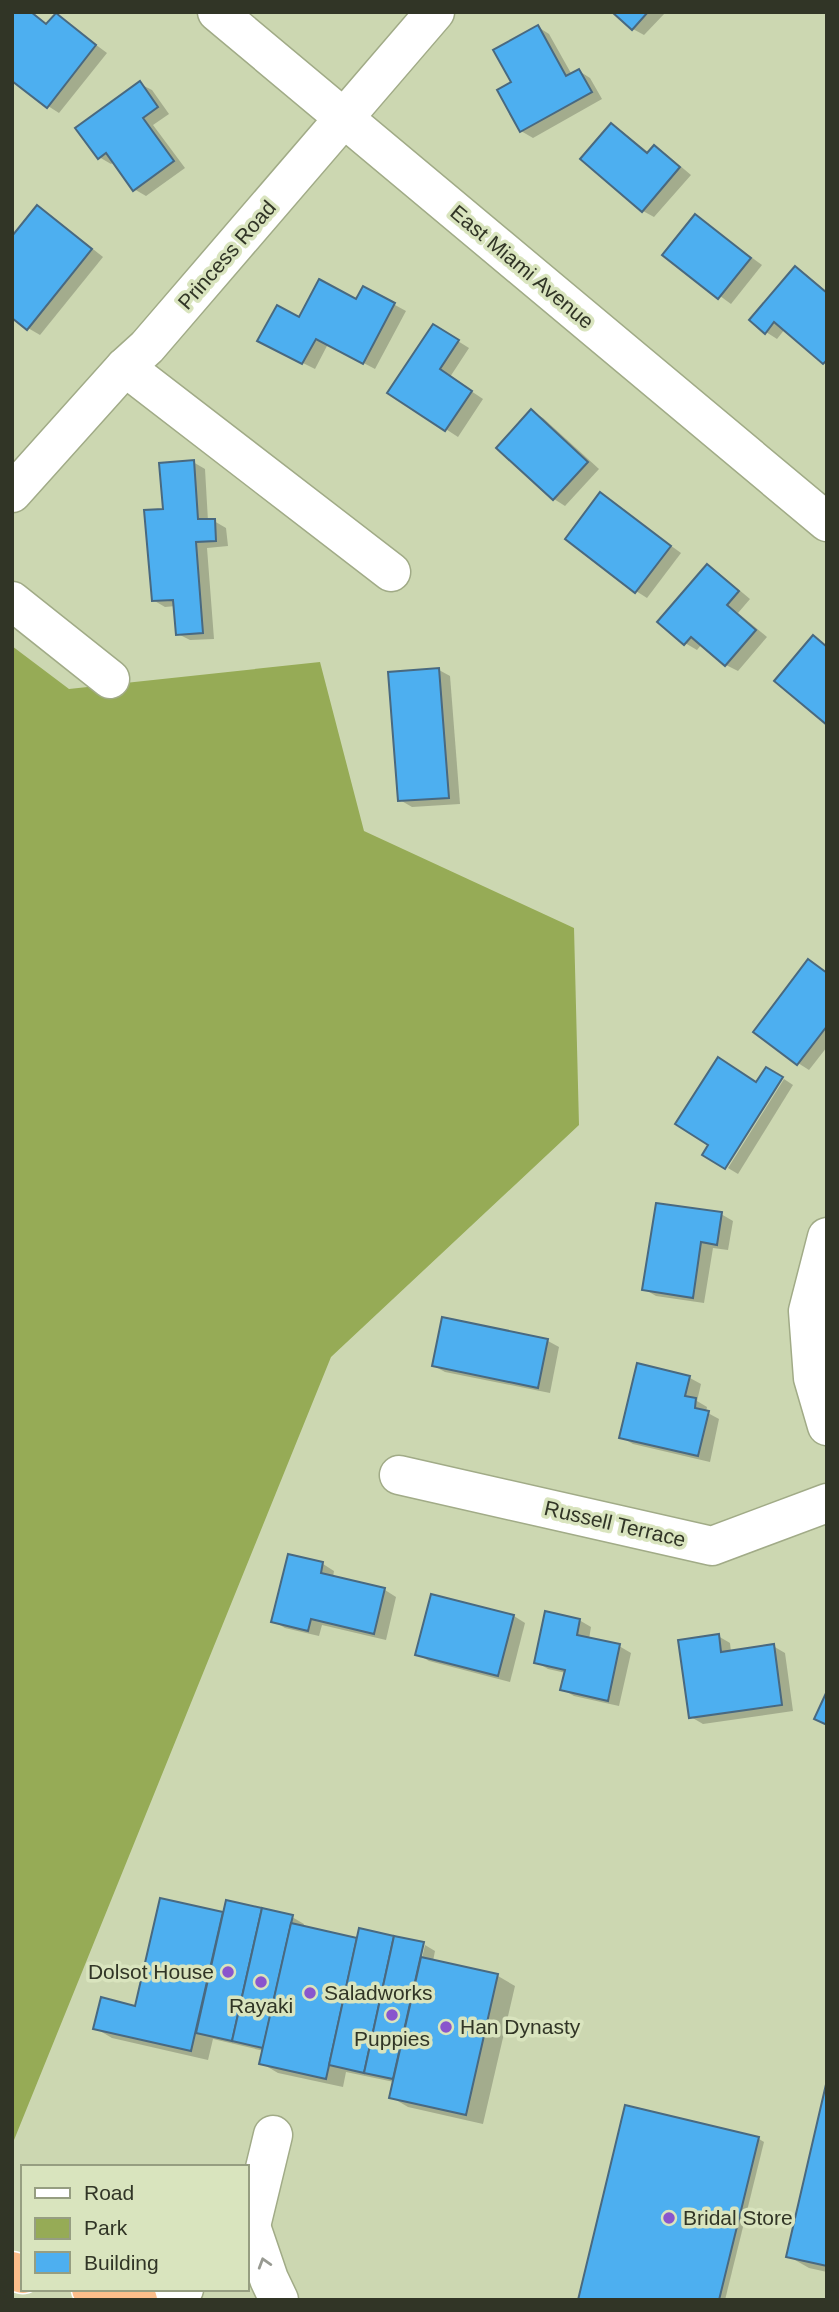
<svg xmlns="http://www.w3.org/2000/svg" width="839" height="2312" viewBox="0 0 839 2312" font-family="Arial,sans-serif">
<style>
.green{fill:#96ab56}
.shadow{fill:#0003}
.building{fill:#4daff0;stroke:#496980;stroke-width:2}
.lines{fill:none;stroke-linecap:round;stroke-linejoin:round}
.minor-casing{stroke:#a1ab87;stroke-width:41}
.highway-casing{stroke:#fff;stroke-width:41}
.minor{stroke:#fff;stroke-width:38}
.highway{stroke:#fcbe8b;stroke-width:38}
.oneway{stroke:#989a92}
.poi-dot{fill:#8955cd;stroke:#d9e4be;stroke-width:2.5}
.labels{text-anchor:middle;stroke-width:7;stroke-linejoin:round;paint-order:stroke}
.street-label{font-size:21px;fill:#313526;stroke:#d9e4be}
.poi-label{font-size:21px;fill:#313526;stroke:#d9e4be;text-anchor:start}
</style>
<rect width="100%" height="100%" fill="#ccd7b1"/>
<path class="green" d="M 12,646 L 69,689 L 320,662 L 364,831 L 574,928 L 579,1125 L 331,1357 L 12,2145 Z"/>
<g class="shadow">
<path d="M 12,12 L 32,12 L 48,25 L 56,15 L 107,53 L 59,113 L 48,106 Z"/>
<path d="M 615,12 L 666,12 L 644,35 L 633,29 Z"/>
<path d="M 538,27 L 549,34 L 572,75 L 579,71 L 590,78 L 602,99 L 533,138 L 521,131 L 513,83 Z"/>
<path d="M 140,84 L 152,90 L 169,114 L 153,125 L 185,168 L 146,196 L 134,189 L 114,162 L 111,164 L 99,157 Z"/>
<path d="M 612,125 L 623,132 L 649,153 L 655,148 L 666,154 L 691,175 L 654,217 L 643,211 Z"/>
<path d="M 38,207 L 49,214 L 103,257 L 40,335 L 28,328 Z"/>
<path d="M 695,216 L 762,265 L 731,304 L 664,255 Z"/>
<path d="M 795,268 L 807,275 L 827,292 L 827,364 L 785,329 L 777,339 L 766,332 Z"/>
<path d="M 364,288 L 406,311 L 375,369 L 328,344 L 315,369 L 271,347 L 300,319 L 357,302 Z"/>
<path d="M 445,333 L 469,348 L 450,377 L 483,399 L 458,437 L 389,392 Z"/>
<path d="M 532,412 L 543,418 L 599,469 L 565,506 L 554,499 Z"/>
<path d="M 193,462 L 205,469 L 208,521 L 214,521 L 226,528 L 228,546 L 207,548 L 214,639 L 190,640 L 178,634 L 176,606 L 165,607 L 153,600 L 165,510 Z"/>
<path d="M 601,495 L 681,553 L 647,598 L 636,591 Z"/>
<path d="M 707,566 L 719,573 L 750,599 L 738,613 L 767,637 L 738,671 L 726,665 L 702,644 L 697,650 L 685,643 Z"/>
<path d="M 439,670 L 450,676 L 460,804 L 412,807 L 400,800 Z"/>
<path d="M 809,961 L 827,973 L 827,1047 L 809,1070 L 798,1063 Z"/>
<path d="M 784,1079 L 793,1085 L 738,1174 L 728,1168 Z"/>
<path d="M 721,1214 L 733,1221 L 728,1250 L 713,1248 L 704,1303 L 656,1296 L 644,1289 Z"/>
<path d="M 548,1341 L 559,1347 L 550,1393 L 445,1372 L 434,1366 Z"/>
<path d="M 690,1378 L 701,1384 L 697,1401 L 707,1407 L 706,1412 L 719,1419 L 710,1462 L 633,1444 L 621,1437 Z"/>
<path d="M 323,1564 L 334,1571 L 333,1577 L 385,1590 L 396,1597 L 386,1640 L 322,1625 L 319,1636 L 285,1628 L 273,1621 Z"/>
<path d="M 433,1596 L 514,1616 L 525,1623 L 510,1682 L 429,1661 L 417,1654 Z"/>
<path d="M 579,1620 L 591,1627 L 589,1639 L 619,1646 L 631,1653 L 619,1706 L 574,1696 L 562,1689 L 566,1673 L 548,1669 L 536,1662 Z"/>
<path d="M 718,1636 L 730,1643 L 731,1652 L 773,1646 L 785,1653 L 793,1711 L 703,1724 L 691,1717 Z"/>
<path d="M 222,1914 L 292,1917 L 304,1924 L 303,1928 L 419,1958 L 422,1958 L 425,1945 L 435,1951 L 433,1961 L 498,1976 L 515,1986 L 483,2124 L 408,2107 L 391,2097 L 394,2082 L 346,2072 L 343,2087 L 278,2073 L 261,2063 L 264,2051 L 213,2039 L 208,2060 L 112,2038 L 95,2028 L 137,2008 Z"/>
<path d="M 827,2088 L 827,2272 L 809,2268 L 788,2256 Z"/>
<path d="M 627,2107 L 759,2139 L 764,2142 L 725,2300 L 580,2300 Z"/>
</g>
<g class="building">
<path d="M 12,12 L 31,12 L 46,24 L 56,13 L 96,45 L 47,108 L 12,81 Z"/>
<path d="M 612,12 L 648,12 L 632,30 Z"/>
<path d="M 538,25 L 566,76 L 579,69 L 592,92 L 520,132 L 497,90 L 511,82 L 493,50 Z"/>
<path d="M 140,81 L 158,107 L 143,118 L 174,161 L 133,191 L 106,153 L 98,159 L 75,128 Z"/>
<path d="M 611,123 L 647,153 L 654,145 L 680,167 L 642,212 L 580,159 Z"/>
<path d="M 37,205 L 92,249 L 27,330 L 12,318 L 12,236 Z"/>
<path d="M 695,214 L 751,258 L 718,299 L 662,255 Z"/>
<path d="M 795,266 L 827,293 L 827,360 L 823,364 L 774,322 L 765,334 L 749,320 Z"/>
<path d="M 319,279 L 356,299 L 363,286 L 395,303 L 363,364 L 316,339 L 302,364 L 257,341 L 277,305 L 299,317 Z"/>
<path d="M 433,324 L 459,340 L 440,369 L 472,391 L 445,431 L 387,393 Z"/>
<path d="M 531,409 L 588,462 L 553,500 L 496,448 Z"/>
<path d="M 194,460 L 198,519 L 215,519 L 216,541 L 196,542 L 203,633 L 176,635 L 173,600 L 152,601 L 144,510 L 163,509 L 159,463 Z"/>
<path d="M 600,492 L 671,546 L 635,593 L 565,539 Z"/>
<path d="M 707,564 L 739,591 L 727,605 L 756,630 L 725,666 L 691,637 L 684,645 L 657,622 Z"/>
<path d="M 813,635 L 827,647 L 827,725 L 774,681 Z"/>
<path d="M 439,668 L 449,798 L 398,801 L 388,672 Z"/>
<path d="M 808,959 L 827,973 L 827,1026 L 797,1065 L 753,1032 Z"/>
<path d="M 718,1057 L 756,1082 L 766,1067 L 783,1077 L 725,1169 L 702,1155 L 708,1145 L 675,1124 Z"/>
<path d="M 656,1203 L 722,1212 L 717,1245 L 701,1242 L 693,1298 L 642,1290 Z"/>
<path d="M 442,1317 L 548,1339 L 538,1388 L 432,1366 Z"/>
<path d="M 637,1363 L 690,1376 L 685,1396 L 696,1398 L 695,1408 L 709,1411 L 698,1456 L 619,1438 Z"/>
<path d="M 288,1554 L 323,1562 L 321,1573 L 385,1588 L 374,1634 L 311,1619 L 308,1631 L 271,1622 Z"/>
<path d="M 431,1594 L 514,1615 L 498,1676 L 415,1655 Z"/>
<path d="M 545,1611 L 580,1619 L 577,1635 L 620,1644 L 608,1701 L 560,1690 L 565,1670 L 534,1663 Z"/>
<path d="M 719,1634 L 721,1652 L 774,1644 L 782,1705 L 689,1718 L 678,1640 Z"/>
<path d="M 827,1691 L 827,1725 L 814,1719 Z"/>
<path d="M 160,1898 L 223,1912 L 191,2051 L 93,2029 L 101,1997 L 135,2006 Z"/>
<path d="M 226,1900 L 262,1908 L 232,2041 L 196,2033 Z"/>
<path d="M 262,1908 L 293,1915 L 263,2048 L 232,2041 Z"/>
<path d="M 291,1923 L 357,1938 L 326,2079 L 259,2064 Z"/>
<path d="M 359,1928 L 394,1936 L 364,2073 L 329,2065 Z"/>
<path d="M 394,1936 L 424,1942 L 393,2079 L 364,2073 Z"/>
<path d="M 421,1957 L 498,1974 L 466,2115 L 389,2098 Z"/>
<path d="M 827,2080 L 827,2266 L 786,2257 Z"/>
<path d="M 625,2105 L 759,2137 L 719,2300 L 578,2300 Z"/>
</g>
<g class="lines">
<g class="minor-casing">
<g id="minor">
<path d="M 217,12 L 827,522"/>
<path d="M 125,367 L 391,572"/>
<path d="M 12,493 L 125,367 L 147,347 L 435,12"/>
<path d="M 12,601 L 110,679"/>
<path d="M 827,1237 L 808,1311 L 813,1378 L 827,1426"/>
<path d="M 399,1475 L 712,1546 L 827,1503"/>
<path d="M 251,2226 L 269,2279 L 279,2300"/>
<path d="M 247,2231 L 251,2226 L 273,2135"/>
<path d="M 168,2300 L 184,2289"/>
</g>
</g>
<g class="highway-casing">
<g id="highway">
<path d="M 12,2271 L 23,2274"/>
<path d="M 91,2289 L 138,2300"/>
</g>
</g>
<use href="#minor" class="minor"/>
<use href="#highway" class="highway"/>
</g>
<defs><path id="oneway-chevron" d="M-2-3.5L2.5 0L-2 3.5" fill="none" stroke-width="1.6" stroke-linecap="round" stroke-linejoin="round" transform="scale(1.75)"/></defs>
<use class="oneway" href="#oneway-chevron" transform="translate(264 2263) rotate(-107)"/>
<g class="poi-dot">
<circle cx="228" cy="1972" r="7"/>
<circle cx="261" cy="1982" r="7"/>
<circle cx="310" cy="1993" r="7"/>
<circle cx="392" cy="2015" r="7"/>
<circle cx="446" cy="2027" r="7"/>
<circle cx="669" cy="2218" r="7"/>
</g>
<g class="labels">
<g class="street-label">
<text transform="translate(227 255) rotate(-49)" y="7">Princess Road</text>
<text transform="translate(522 267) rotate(40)" y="7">East Miami Avenue</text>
<text transform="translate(615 1524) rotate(13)" y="7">Russell Terrace</text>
</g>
<g class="poi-label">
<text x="214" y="1979" text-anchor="end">Dolsot House</text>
<text x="324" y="2000">Saladworks</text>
<text x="261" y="2013" text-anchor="middle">Rayaki</text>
<text x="460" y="2034">Han Dynasty</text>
<text x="392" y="2046" text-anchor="middle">Puppies</text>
<text x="683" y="2225">Bridal Store</text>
</g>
</g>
<rect width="839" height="2312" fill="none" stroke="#313526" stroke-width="28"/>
<rect x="21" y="2165" width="228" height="126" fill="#d9e4be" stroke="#969e81" stroke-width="2"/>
<rect x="35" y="2188" width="35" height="10" fill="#ffffff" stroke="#969e81" stroke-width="2"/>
<text x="84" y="2200" font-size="21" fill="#313526">Road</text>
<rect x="35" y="2218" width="35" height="21" fill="#96ab56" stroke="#969e81" stroke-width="2"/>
<text x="84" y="2235" font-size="21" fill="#313526">Park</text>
<rect x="35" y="2252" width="35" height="21" fill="#4daff0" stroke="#969e81" stroke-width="2"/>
<text x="84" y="2270" font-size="21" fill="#313526">Building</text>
</svg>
